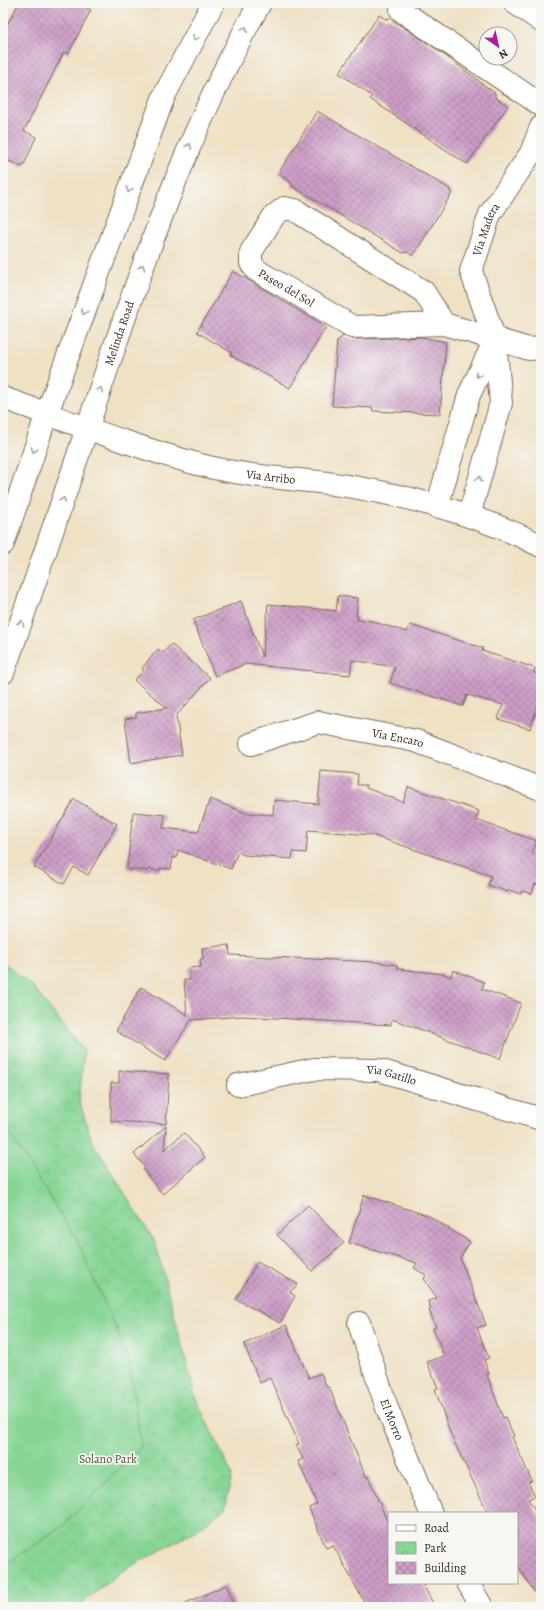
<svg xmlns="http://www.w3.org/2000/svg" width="544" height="1610" viewBox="0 0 544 1610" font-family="Alegreya,serif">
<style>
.park{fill:url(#park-crowns);stroke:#61805a}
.pitch{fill:#87d696;stroke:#61805a}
.building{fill:url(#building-cross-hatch)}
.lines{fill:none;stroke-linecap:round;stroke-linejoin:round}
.minor-casing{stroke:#7a6a58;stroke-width:24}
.major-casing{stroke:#7a6a58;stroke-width:24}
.minor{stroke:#fff;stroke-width:22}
.major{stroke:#fff;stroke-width:22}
.oneway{stroke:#a79f9a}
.labels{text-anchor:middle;stroke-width:3.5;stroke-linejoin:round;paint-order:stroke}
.street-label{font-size:12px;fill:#3b2a1e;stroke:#f6f6f2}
.park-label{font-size:12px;fill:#4e553c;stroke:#f6f6f2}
</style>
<defs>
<pattern id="park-crowns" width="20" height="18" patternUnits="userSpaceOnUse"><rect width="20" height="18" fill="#87d696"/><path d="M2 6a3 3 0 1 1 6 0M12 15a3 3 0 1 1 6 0" fill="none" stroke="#75b881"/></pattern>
<pattern id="building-cross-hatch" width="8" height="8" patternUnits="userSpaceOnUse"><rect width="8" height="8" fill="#cd9ec7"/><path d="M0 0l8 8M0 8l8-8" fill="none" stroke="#a881a1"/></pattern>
</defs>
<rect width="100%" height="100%" fill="#f6f6f2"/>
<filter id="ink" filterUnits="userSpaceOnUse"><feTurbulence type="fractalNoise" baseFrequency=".025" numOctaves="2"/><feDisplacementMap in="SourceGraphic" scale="8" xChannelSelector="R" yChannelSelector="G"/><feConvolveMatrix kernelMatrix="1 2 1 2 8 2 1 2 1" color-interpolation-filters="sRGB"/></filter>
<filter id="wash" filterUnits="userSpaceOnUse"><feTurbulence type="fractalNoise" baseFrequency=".012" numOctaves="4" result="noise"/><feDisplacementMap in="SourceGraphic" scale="16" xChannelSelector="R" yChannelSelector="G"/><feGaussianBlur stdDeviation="0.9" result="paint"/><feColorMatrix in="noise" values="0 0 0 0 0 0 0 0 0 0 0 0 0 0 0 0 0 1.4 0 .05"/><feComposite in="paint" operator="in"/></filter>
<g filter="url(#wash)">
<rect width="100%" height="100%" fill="#efe1c4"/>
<path class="park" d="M 3,962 L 32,986 L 84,1051 L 79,1101 L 92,1141 L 155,1242 L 196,1399 L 232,1475 L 225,1508 L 197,1530 L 119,1573 L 77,1607 L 3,1607 Z"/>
<path class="pitch" d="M 5,1126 L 77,1240 L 129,1359 L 141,1447 L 62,1527 L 3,1566 L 3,1128 Z"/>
<g id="blocks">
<g class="building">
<path d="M 19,3 L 77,3 L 91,10 L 68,54 L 64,52 L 24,131 L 36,137 L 23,167 L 9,161 L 3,173 L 3,32 Z"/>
<path d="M 379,15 L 386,19 L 389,18 L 432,46 L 478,80 L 478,81 L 495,93 L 495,97 L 508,106 L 467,164 L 370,99 L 372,96 L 339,73 Z"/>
<path d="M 317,111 L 450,189 L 449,191 L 452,193 L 413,256 L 407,252 L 403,253 L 317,201 L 292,186 L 291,182 L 278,174 Z"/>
<path d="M 233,271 L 326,327 L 290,388 L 230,355 L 232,353 L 197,332 Z"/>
<path d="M 343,336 L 353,339 L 422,337 L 446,342 L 440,414 L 372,411 L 373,408 L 332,406 L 337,341 Z"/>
<path d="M 338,596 L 358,598 L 356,616 L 358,616 L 357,620 L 371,621 L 407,632 L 410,625 L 483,648 L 482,651 L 535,668 L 534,673 L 541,675 L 541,695 L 530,729 L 498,719 L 503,705 L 467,695 L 463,706 L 390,683 L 395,667 L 352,660 L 350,675 L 246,664 L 215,676 L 193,620 L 241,601 L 262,657 L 268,604 L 336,611 Z"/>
<path d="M 171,644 L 210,678 L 176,716 L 182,755 L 131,763 L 125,719 L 136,717 L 136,713 L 167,708 L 134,680 L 144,670 L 142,668 L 158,649 L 163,653 Z"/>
<path d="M 321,771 L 358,774 L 357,785 L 366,785 L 366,788 L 403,802 L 408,787 L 479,811 L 476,820 L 537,841 L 532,853 L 541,856 L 541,885 L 535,884 L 532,894 L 522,891 L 521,894 L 509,890 L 508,892 L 488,885 L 491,876 L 372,835 L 308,830 L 306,853 L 293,852 L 292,859 L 244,855 L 238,852 L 231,869 L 178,850 L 177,858 L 173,857 L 171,869 L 160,868 L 160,871 L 148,869 L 148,871 L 127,869 L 133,812 L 165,815 L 163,828 L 198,832 L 210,799 L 246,813 L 273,815 L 274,800 L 318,804 Z"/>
<path d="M 74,799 L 117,824 L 88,875 L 74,867 L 64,884 L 34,867 Z"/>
<path d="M 229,945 L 230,955 L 376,962 L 397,965 L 398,969 L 444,974 L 451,977 L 453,970 L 484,982 L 482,989 L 521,1003 L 500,1059 L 392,1019 L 391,1025 L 242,1016 L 191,1020 L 165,1061 L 116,1031 L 141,987 L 187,1015 L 184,980 L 190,980 L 189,968 L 201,967 L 200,959 L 203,959 L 202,948 Z"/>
<path d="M 119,1071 L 169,1074 L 166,1124 L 111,1121 L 111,1083 L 119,1083 Z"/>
<path d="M 166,1126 L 164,1150 L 184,1133 L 205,1157 L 163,1194 L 150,1179 L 143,1169 L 145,1167 L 134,1154 Z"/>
<path d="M 364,1195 L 429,1216 L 470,1242 L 460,1258 L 486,1325 L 477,1328 L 489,1358 L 484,1360 L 489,1374 L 487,1375 L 503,1418 L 505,1417 L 514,1436 L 512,1437 L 532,1481 L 528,1482 L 535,1496 L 528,1499 L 541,1519 L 541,1603 L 517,1564 L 517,1513 L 488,1513 L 451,1435 L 435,1389 L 438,1388 L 427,1362 L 444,1356 L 433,1328 L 436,1327 L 429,1310 L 431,1309 L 428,1301 L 437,1298 L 424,1279 L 426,1275 L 414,1268 L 417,1263 L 349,1243 Z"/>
<path d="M 308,1205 L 344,1243 L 312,1271 L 277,1235 Z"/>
<path d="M 257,1262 L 298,1284 L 290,1292 L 295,1296 L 280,1323 L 236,1299 Z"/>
<path d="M 286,1325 L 309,1378 L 321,1373 L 327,1388 L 329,1387 L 366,1477 L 368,1476 L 389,1526 L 389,1583 L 422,1583 L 435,1607 L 367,1607 L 333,1545 L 326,1548 L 309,1508 L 317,1504 L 298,1461 L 303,1459 L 296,1445 L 299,1444 L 270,1378 L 260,1383 L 244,1344 Z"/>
<path d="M 226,1585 L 236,1607 L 177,1607 Z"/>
</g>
</g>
</g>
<g filter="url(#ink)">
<use href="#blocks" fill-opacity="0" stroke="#7a6a58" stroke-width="1"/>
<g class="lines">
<g class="minor-casing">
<g id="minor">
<path d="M 401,3 L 401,10 L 406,14 L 541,105"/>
<path d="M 515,3 L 541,21"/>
<path id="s1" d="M 444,324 L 424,292 L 295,210 L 284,208 L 274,216 L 251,252 L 251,263 L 256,270 L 353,327 L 444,324 L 529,349 L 541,348"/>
<path id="s2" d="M 3,398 C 68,421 134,447 201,465 C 243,476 284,478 327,483 C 395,492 480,514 541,546"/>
<path d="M 437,507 L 469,395 L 495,340"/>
<path id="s3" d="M 469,516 L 501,403 L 495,340 L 471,271 L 490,214 L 531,153 L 541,127"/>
<path id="s4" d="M 251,744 L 318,722 L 416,741 L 541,789"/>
<path id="s5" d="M 238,1085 L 314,1069 L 379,1070 L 541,1119"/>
<path id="s6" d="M 359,1323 L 387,1408 L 431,1513"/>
<path d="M 468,1583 L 482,1607"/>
</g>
</g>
<g class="major-casing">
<g id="major">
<path d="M 3,544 L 47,413 L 164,96 L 213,3"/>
<path id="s7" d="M 3,673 C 39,572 73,470 107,369 C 150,243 194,119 260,3"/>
</g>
</g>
<use href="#minor" class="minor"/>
<use href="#major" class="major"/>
</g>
<defs><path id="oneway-chevron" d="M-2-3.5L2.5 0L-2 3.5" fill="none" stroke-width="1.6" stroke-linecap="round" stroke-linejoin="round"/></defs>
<g class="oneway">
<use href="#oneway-chevron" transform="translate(245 29) rotate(-62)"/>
<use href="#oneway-chevron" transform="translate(195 38) rotate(118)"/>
<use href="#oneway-chevron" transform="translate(189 146) rotate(-65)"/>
<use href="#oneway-chevron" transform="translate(129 190) rotate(111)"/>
<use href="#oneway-chevron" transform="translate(142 267) rotate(-70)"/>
<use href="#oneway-chevron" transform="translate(84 312) rotate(110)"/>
<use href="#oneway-chevron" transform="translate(478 375) rotate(115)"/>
<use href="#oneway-chevron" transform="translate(100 390) rotate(-71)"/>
<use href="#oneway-chevron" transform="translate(34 450) rotate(108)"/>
<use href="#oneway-chevron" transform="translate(479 479) rotate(-74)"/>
<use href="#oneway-chevron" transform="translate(63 500) rotate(-71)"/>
<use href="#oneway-chevron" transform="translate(21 623) rotate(-71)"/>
</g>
</g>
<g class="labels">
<g class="street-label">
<text dy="4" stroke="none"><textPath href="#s3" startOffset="298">Via Madera</textPath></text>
<text dy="4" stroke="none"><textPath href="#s1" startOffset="312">Paseo del Sol</textPath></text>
<text dy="4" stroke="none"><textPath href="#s7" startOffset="359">Melinda Road</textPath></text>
<text dy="4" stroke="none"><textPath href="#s2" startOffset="280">Via Arribo</textPath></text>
<text dy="4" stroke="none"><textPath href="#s4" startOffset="152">Via Encaro</textPath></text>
<text dy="4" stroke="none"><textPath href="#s5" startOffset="156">Via Gatillo</textPath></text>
<text dy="4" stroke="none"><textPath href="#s6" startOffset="102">El Morro</textPath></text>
</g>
<g class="park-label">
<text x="108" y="1463">Solano Park</text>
</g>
</g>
<rect width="544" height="1610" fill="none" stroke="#f6f6f2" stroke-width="16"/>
<rect x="388" y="1512" width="130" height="72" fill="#f6f6f2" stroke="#aba49d"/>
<rect x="396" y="1525" width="20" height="6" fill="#ffffff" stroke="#aba49d"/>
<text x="424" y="1532" font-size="12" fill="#3b2a1e">Road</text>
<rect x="396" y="1542" width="20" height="12" fill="url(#park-crowns)" stroke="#aba49d"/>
<text x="424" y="1552" font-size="12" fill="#3b2a1e">Park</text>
<rect x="396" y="1562" width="20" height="12" fill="url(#building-cross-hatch)" stroke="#aba49d"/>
<text x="424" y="1572" font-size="12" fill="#3b2a1e">Building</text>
<g transform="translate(498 46) rotate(146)"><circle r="19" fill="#f6f6f2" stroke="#aba49d"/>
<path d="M0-3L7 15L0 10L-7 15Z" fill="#b5179e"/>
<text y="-6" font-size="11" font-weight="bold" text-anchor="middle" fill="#3b2a1e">N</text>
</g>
</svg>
